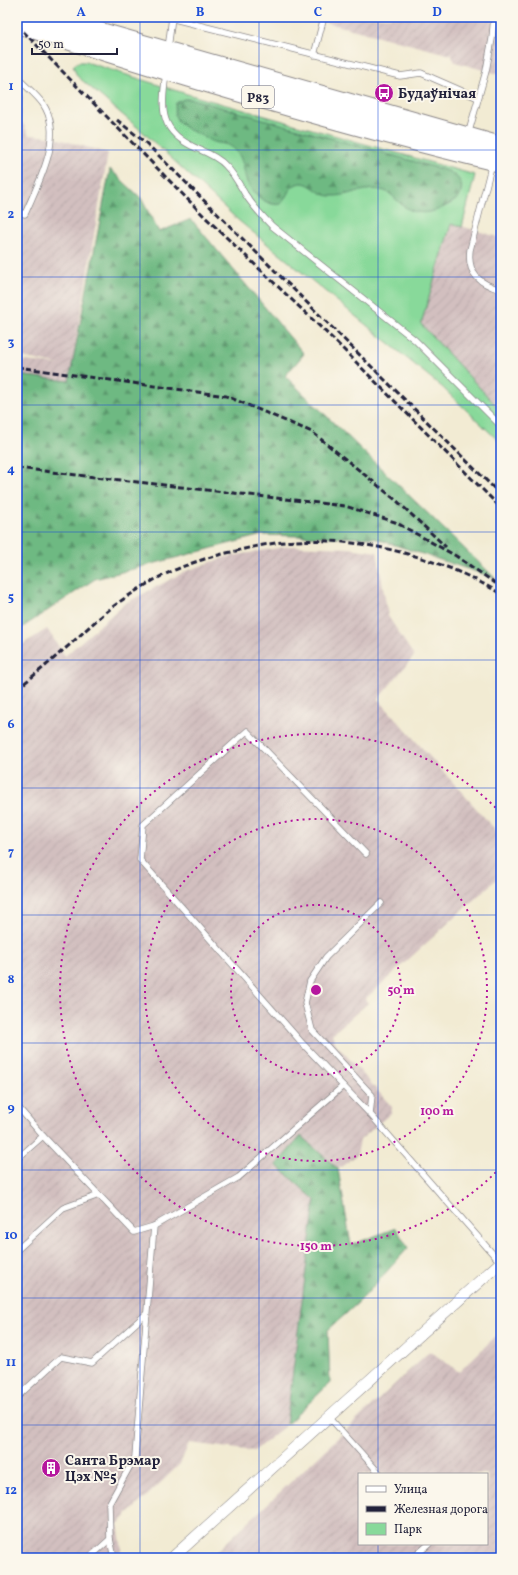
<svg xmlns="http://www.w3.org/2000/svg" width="518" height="1575" viewBox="0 0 518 1575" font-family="Vollkorn,serif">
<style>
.industrial{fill:url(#industrial-furrows);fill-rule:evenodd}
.green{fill:#88d99a;stroke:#557e6a}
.forest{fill:url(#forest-firs);stroke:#486e5e}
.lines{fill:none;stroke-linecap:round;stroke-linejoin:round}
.lane-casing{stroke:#8a8687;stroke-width:7}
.street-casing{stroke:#8a8687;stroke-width:12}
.highway-casing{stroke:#8a8687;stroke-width:22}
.lane{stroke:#fff;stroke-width:5.5}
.street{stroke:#fff;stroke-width:11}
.highway{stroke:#fff;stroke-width:20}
.rail{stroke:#22223b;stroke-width:3;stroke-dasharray:6 3;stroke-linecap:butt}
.grid{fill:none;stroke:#1d4ed8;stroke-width:1;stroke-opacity:0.55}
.ring{fill:none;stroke:#b5179e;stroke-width:2;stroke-dasharray:2 4}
.labels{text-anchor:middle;stroke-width:4;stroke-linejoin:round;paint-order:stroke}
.shield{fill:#fbf7ec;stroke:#636270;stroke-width:1}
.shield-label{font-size:13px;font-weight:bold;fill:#22223b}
.poi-label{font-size:14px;font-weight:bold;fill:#22223b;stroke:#fbf7ec;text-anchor:start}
.centre{fill:#b5179e;stroke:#fbf7ec;stroke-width:2}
.ring-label{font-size:12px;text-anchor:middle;font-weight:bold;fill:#b5179e;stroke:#fbf7ec;stroke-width:4;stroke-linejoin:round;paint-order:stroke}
.neatline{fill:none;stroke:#1d4ed8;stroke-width:1.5}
.grid-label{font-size:13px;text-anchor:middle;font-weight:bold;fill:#1d4ed8}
</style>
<defs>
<pattern id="industrial-furrows" width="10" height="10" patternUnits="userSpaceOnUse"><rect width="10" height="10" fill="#d2bfbf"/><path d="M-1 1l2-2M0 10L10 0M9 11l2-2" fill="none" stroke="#b4a4a5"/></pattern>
<pattern id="forest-firs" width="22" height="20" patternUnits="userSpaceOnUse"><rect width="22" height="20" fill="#6eb982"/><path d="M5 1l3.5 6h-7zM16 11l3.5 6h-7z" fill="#5a966c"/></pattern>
</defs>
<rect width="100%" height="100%" fill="#fbf7ec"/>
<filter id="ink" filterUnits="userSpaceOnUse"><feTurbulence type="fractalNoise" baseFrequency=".025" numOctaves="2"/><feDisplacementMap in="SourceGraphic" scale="8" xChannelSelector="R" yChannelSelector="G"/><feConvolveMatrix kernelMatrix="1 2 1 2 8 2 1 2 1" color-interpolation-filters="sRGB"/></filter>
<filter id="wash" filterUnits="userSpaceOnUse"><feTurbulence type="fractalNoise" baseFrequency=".012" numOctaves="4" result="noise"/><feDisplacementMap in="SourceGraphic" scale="16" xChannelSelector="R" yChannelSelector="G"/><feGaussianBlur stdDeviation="0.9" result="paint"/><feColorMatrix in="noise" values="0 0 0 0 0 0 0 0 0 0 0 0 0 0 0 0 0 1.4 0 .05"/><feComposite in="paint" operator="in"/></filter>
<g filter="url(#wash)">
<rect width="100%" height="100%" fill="#f2ebd3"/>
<g class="industrial">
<path d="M 305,17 L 501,17 L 501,75 L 455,62 L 451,55 Z"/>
<path d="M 17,89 L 23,96 L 21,120 L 29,135 L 51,137 L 108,153 L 69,381 L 17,624 L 17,360 L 61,365 L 17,356 Z"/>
<path d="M 451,223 L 501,238 L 501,411 L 421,324 Z"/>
<path d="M 290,546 L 348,548 L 377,552 L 388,616 L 414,656 L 378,699 L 501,836 L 501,875 L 365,999 L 368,1003 L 332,1034 L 336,1044 L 392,1107 L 391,1113 L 360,1140 L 357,1155 L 338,1169 L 361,1300 L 328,1330 L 330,1383 L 286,1425 L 254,1451 L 189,1443 L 180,1464 L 118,1524 L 122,1550 L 113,1556 L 108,1558 L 17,1558 L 17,648 L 47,629 L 65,656 L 124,604 L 186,571 L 226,557 Z"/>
<path d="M 501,1331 L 501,1558 L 210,1558 L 430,1351 L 459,1372 ZM 359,1474 L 487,1474 L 487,1544 L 359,1544 Z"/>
</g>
<path class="green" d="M 78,62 L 86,62 L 187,94 L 475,175 L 462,227 L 451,224 L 421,324 L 501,411 L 501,443 L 442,387 L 238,220 L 144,133 L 77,76 L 73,66 Z"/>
<g class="forest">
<path d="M 184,99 L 192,99 L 448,171 C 456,175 464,182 461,192 C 459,199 452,203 446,206 C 429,215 413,216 399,202 C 394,198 391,193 385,191 C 367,185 348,197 331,196 C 319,196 311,182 301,183 C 289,184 288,196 281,204 C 268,207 253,195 247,182 C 243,171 244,157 234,149 C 228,143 221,144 214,142 C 209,141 205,137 200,135 C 186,128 170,123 176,103 Z"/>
<path d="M 110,169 L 141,198 L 159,232 L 191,219 L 304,354 L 285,376 L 495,578 L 374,538 L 262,535 L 95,579 L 17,631 L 17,375 L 69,381 Z"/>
<path d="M 301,1136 L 338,1169 L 351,1245 L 396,1228 L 408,1248 L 361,1300 L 328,1330 L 330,1383 L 286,1425 L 315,1200 L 276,1165 Z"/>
</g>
</g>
<g filter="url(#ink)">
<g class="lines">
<g class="lane-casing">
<g id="lane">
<path d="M 166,17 L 400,76 L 421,73 L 478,98"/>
<path d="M 168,49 L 172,17"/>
<path d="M 314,55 L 324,17"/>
<path d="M 166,73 C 161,111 159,132 198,149 C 208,153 219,158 226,166 C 234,174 239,184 245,194 C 253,206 262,216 272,226 L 415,340 L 501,426"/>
<path d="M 17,77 C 25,86 36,94 43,104 C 65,136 38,183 25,214 L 17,212"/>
<path d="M 468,135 L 486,71 L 492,39 L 494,17"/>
<path d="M 492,163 L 470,250 C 467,274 480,284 501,290"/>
<path d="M 366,854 L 247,731 L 143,825 L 140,860 L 303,1044 L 370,1114 L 500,1262"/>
<path d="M 17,1106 L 43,1136"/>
<path d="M 370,1114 L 372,1095 L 312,1030 L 305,1003 L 310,981 L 326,957 L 381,903"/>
<path d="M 17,1159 L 43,1136 L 134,1232 L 154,1226 L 239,1177 L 343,1086"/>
<path d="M 17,1250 L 63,1208 L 99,1195"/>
<path d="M 17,1397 L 61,1357 L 92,1363 L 146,1314"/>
<path d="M 329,1417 L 380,1474"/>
<path d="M 89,1558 L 110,1539"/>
<path d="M 114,1558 L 110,1539 L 109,1504 L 135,1457 L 154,1226"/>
<path d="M 413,1558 L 429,1544"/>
</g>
</g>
<g class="street-casing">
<path id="street" d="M 172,1558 L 501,1262"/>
</g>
<g class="highway-casing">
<g id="highway">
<path d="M 45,17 L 501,147"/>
<path d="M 17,23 C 177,74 338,123 501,162"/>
</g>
</g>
<use href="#lane" class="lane"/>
<use href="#street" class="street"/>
<use href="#highway" class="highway"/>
<g class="rail">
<path d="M 17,25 L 204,216 L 333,339 L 501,508"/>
<path d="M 117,120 L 146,143 L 501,495"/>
<path d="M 17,367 L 226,396 L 312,432 L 397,501 L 446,547"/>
<path d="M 17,468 L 345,506 L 395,522 L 456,556 L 501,587"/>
<path d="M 17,689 C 32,677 47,665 61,652 C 76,640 89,626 104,614 C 119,601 137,590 154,580 C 180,566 207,557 236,551 C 256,546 276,542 296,541 C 364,537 443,558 501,594"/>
</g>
</g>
</g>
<path class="grid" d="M 140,17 L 140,1558M 259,17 L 259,1558M 378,17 L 378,1474M 17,150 L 501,150M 17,277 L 501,277M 17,405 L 501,405M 17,532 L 501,532M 17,660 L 501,660M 17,788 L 501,788M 17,915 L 501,915M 17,1043 L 501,1043M 17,1170 L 501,1170M 17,1298 L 501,1298M 17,1425 L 501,1425M 378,1544 L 378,1558"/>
<g class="ring">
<circle cx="316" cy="990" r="85"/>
<circle cx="316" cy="990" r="171"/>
<path d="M500 1168A256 256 0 1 1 500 812"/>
</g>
<defs>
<g id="bus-disc" transform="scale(1)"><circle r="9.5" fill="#b5179e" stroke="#fbf7ec"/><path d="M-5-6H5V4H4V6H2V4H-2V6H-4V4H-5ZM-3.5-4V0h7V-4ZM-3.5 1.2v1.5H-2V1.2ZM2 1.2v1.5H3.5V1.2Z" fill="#fff"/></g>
<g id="building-disc" transform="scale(1)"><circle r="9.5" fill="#b5179e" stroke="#fbf7ec"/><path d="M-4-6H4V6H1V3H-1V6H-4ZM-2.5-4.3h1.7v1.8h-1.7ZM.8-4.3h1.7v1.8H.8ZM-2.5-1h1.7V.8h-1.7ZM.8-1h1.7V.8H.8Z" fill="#fff"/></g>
</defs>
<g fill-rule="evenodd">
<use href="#bus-disc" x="384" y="93"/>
<use href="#building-disc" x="51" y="1468"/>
</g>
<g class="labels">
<rect class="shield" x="242" y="86" width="32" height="22" rx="3"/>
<g class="shield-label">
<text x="258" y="102">Р83</text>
</g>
<g class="poi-label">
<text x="398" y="98">Будаўнічая</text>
<text x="65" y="1465">Санта Брэмар<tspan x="65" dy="16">Цэх №5</tspan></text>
</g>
</g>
<circle cx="316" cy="990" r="6" class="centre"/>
<g class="ring-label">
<text x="401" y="994">50 m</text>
<text x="437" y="1115">100 m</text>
<text x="316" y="1250">150 m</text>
</g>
<rect width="518" height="1575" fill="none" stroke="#fbf7ec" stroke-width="44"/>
<rect x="358" y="1473" width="130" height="72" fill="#fbf7ec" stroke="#a4a2a5"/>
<rect x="366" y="1486" width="20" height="6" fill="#ffffff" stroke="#a4a2a5"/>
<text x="394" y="1493" font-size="12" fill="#22223b">Улица</text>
<rect x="366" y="1506" width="20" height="6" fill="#22223b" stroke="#a4a2a5"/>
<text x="394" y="1513" font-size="12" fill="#22223b">Железная дорога</text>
<rect x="366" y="1523" width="20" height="12" fill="#88d99a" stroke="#a4a2a5"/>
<text x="394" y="1533" font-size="12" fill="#22223b">Парк</text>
<path d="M32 48v6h85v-6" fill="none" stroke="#22223b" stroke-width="2"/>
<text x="38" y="48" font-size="12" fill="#22223b" stroke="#fbf7ec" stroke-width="3" paint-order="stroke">50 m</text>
<rect x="22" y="22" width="474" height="1531" class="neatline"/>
<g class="grid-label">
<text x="81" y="16">A</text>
<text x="200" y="16">B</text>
<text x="318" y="16">C</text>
<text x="437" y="16">D</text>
<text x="11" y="90">1</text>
<text x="11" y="218">2</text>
<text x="11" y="346">3</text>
<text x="11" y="473">4</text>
<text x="11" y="601">5</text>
<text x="11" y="728">6</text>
<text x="11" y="856">7</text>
<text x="11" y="983">8</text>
<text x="11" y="1111">9</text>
<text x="11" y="1239">10</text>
<text x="11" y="1366">11</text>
<text x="11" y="1494">12</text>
</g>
</svg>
